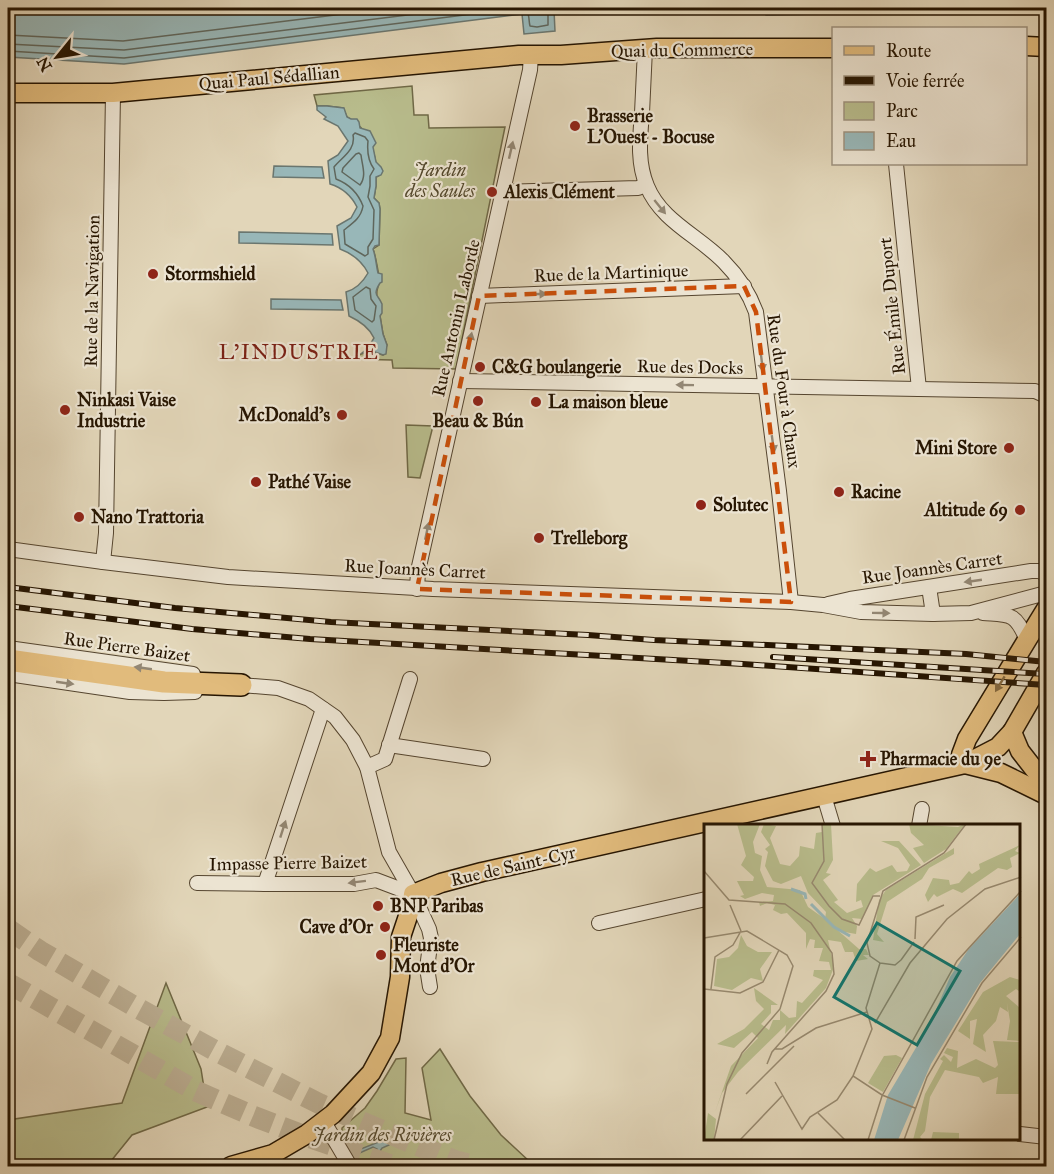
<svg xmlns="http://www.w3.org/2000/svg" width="1054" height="1174" viewBox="0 0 1054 1174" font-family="'IM FELL Great Primer',serif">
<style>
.green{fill:#b8bc8c;stroke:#6f6846;stroke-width:1.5}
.water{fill:#98b7b8;stroke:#6a766f;stroke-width:1.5}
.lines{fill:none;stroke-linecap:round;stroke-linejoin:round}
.shore{stroke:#5f665c;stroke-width:1.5}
.highway-tunnel{stroke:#bcaf94;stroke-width:21;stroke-dasharray:21 10;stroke-linecap:butt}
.minor-casing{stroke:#55452f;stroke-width:16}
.major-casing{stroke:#261501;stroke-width:21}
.highway-casing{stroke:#261501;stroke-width:24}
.minor{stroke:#ece4d2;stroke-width:14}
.major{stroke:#e1bb7c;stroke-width:18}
.highway{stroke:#e1bb7c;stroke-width:21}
.rail-casing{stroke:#261501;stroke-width:6}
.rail{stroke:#ece4d2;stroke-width:4;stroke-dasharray:11;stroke-linecap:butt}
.oneway{fill:#938774}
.oneway2{fill:#84683e}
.marked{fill:none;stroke:#cb4f0a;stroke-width:4.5;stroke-dasharray:12 8;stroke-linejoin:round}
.poi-dot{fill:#8f2418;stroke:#ece4d2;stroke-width:2}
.labels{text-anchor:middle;stroke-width:4.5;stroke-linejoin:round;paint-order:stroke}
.street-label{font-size:18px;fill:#261501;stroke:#ece4d2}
.poi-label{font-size:18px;font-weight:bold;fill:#261501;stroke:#ece4d2;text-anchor:start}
.park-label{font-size:18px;font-style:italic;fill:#52472b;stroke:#ece4d2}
.quarter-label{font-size:21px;letter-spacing:1.5px;fill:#7a1f14;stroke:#ece4d2}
.inset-river{fill:none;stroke:#98b7b8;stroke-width:3}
.inset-road{fill:none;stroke:#97896f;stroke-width:1.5}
.view{fill:#0f766e;fill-opacity:0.15;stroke:#0f766e;stroke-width:3}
.inset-edge{fill:none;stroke:#261501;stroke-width:3}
</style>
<rect width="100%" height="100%" fill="#e2d6b9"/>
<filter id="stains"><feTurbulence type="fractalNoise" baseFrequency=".00333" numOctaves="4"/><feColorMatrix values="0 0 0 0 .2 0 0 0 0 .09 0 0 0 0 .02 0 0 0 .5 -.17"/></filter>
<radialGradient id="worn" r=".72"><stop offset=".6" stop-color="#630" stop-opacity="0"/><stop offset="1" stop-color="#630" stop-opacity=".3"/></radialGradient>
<g class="green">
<path d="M 412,86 L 414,115 L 428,115 L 429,128 L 505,127 L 456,369 L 393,368 L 392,360 L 349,359 C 364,354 365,349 383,355 L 387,345 L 383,334 L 377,297 C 376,290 378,288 379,283 C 380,278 375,254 373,249 L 379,245 L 380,209 L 379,203 L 374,198 L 376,186 L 376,177 L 378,176 C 375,152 370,129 347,117 L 343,108 L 327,106 L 317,106 L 314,95 Z"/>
<path d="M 406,425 L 433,426 L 420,478 L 408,477 Z"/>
<path d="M 166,983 L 201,1069 L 207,1107 L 132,1135 L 107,1166 L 8,1166 L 8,1120 L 122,1103 Z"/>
<path d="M 440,1049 L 470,1096 L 501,1135 L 529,1161 L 529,1166 L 361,1166 L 342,1134 L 342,1128 L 365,1108 L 377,1091 L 396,1059 L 406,1058 L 405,1113 L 431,1120 L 422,1068 Z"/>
</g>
<g class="water">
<path d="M 8,8 L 577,8 L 554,10 L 555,31 L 524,34 L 522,14 L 124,64 L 8,57 Z"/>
<path d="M 763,8 L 1046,8 L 1046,10 L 766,15 Z"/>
<path d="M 317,106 L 327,106 L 344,108 L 347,117 L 351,119 L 357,119 L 359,122 L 360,128 L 370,131 L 376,143 L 373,147 L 376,162 L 381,167 L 383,171 L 381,175 L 376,177 L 376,186 L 374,198 L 379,203 L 380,209 L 379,245 L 375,246 L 373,249 C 376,257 376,265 378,273 L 382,274 L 382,282 L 380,283 C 372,296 378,294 382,304 C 382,306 382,311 382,313 L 380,316 L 383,334 L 387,345 L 386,354 L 383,355 L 375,352 L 362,353 L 368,348 L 374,338 C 369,327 360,321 349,316 L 346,292 C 356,289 363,282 368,273 C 362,261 353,254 340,249 L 337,226 L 351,218 L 357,207 C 351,195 343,188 330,184 L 328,161 L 338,155 L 348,141 L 338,126 L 324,119 L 326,117 L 317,110 Z"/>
<path d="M 274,166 L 322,167 L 324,178 L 273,177 Z"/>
<path d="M 239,232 L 332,234 L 333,245 L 239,243 Z"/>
<path d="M 271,299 L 341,300 L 343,310 L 271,309 Z"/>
<path d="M 386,1139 L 389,1141 L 389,1145 L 382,1148 L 370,1166 L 368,1166 L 377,1149 L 373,1147 L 355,1155 L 353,1152 Z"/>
</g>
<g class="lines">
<g class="shore">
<path d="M 769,8 L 772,9 L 856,8"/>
<path d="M 8,35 L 123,41 L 392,8"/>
<path d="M 8,44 L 124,50 L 464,8"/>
<path d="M 8,51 L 124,58 L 520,8 C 531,9 528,19 530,26 L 537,27 L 548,25 L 548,8"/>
<path d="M 355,133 L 365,137 L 368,141 C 367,151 368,161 374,169 L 370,176 L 370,186 L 368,197 L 374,210 L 373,239 L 368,247 L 368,254 L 365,256 L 345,244 L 344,230 C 353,223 361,218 363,206 C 358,193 349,184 336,179 L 334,167 C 342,157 356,150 353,135 Z"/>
<path d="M 356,154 L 359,153 L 361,155 C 362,165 367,176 360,185 L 342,172 L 343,168 Z"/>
<path d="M 366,287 L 370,289 L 371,299 L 376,306 L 374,320 L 372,322 L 355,310 L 353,297 Z"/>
</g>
<g class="highway-tunnel">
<path d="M 8,929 L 40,951 L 132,1005 L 214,1050 L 320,1104 L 414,1144 L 456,1161 L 476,1166"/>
<path d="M 8,983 L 196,1091 L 253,1116 L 305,1136 L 394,1166"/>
</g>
<g class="minor-casing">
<g id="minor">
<path d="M 645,49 C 644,70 643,92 642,113 C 640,138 637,162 647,186 C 661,221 699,236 724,262 C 739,277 749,293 756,312 L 779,491 L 791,602"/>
<path d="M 896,164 L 919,389"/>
<path d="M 502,192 L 638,188 L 646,185"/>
<path d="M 479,296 L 744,286"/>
<path d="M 460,381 L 1035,391 L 1046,396"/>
<path d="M 8,549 L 103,562 L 228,577 L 433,589 L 791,602 L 823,605 L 861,612 L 933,614 L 971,613 L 1046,593"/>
<path d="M 103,562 L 106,533 L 113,93"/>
<path d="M 929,587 L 933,614"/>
<path d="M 417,589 L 418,571 L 530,70 L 531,55"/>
<path d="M 828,604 L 850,599 L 1031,571 L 1039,571 L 1046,574"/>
<path d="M 983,613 C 1010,615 1015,612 1027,640"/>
<path d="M 8,648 L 193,674"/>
<path d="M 8,674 L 130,692 L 164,693 L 195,692"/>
<path d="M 235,683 L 241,685 L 278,688 L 309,699 L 335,717 L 353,740 L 367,767 L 389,852 L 413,894 L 429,929 L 431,938 L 427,968 L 430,987"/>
<path d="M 389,745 L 483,759"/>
<path d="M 367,767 L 385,759 L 410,679"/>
<path d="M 824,796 L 833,826"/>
<path d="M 919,826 L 922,809"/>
<path d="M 197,883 L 265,884 L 354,884 L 376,880 L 413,894"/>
<path d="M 265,884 L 323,709"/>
<path d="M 599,923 L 706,899"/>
<path d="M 324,1122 L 350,1166"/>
<path d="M 1020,1134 L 1046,1137"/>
</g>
</g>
<g class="major-casing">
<g id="major">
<path d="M 1026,46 L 1046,47"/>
<path d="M 8,93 L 113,93 L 519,55 L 561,55 L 657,48 L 834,48"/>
<path d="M 1012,732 L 1020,751 L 1041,778 L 1046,788"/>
<path d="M 965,764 L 961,755 L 967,739 L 1027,640 L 1046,609"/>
<path d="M 965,764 L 1001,773 L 1046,795"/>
<path d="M 231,1166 L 273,1154 L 307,1134 L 333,1114 L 371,1073 L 390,1038 L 400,977 L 401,937 L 412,904 L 413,894 L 441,883 L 482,872 L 965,764 L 998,747 L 1012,732 L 1046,673"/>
</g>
</g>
<g class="highway-casing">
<path id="highway" d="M 8,660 L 164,682 L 241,685"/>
</g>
<use href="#minor" class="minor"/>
<use href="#major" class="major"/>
<use href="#highway" class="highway"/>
<g class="rail-casing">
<g id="rail">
<path d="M 8,587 L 175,608 L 331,622 L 588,635 L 654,640 L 966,654 L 1046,662"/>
<path d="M 8,606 L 192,629 L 310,639 L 743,664 L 1046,685"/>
<path d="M 773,657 L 1046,674"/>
</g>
</g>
<use href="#rail" class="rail"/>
</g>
<defs><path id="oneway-solid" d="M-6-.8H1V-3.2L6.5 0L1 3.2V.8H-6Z" transform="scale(1.5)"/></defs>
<g class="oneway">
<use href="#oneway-solid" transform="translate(511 150) rotate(-77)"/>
<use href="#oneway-solid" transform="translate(660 207) rotate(51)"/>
<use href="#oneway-solid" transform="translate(538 294) rotate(-2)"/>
<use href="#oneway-solid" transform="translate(470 341) rotate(-78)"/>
<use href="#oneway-solid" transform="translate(762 363) rotate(83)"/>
<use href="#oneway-solid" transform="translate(685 385) rotate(-179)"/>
<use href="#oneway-solid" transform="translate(773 444) rotate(82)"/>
<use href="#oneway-solid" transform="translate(427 531) rotate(-78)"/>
<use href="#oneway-solid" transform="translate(973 581) rotate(172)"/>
<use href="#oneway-solid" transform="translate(881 613) rotate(1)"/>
<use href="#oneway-solid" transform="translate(143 668) rotate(-172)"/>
<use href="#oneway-solid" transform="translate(65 683) rotate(8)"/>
<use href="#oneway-solid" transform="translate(283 829) rotate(-72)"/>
<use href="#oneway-solid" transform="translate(357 882) rotate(173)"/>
</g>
<use class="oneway2" href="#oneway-solid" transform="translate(1000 684) rotate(121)"/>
<path class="marked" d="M 744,286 L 756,312 L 791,602 L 417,589 L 479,296 Z"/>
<g class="poi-dot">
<circle cx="575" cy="126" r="6"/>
<circle cx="492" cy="192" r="6"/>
<circle cx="153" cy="274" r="6"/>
<circle cx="480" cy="367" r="6"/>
<circle cx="478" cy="401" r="6"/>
<circle cx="536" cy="402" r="6"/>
<circle cx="65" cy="410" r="6"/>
<circle cx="342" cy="415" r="6"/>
<circle cx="1009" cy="448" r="6"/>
<circle cx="256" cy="482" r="6"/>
<circle cx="839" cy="492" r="6"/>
<circle cx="701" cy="505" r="6"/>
<circle cx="1020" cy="510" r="6"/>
<circle cx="79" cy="517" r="6"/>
<circle cx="539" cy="538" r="6"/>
<path d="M865 750h6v6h6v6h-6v6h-6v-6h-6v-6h6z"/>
<circle cx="378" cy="906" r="6"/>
<circle cx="385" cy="927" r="6"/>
<circle cx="381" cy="955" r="6"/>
</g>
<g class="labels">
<g class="street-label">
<text transform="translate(682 50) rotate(-1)" y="6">Quai du Commerce</text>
<text transform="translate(269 78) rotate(-5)" y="6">Quai Paul Sédallian</text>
<text transform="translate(611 273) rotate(-2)" y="6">Rue de la Martinique</text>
<text transform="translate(92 291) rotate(-89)" y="6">Rue de la Navigation</text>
<text transform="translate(892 306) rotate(-96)" y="6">Rue Émile Duport</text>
<text transform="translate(456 318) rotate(-77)" y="6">Rue Antonin Laborde</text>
<text transform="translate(690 367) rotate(1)" y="6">Rue des Docks</text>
<text transform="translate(784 391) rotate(82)" y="6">Rue du Four à Chaux</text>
<text transform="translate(932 568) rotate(-8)" y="6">Rue Joannès Carret</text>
<text transform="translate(415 569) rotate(3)" y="6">Rue Joannès Carret</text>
<text transform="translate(127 647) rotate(8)" y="6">Rue Pierre Baizet</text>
<text transform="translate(288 863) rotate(-1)" y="6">Impasse Pierre Baizet</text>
<text transform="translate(513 866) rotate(-13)" y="6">Rue de Saint-Cyr</text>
</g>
<g class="poi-label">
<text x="587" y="122">Brasserie<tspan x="587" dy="21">L'Ouest - Bocuse</tspan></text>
<text x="504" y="198">Alexis Clément</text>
<text x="165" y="280">Stormshield</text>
<text x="492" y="373">C&amp;G boulangerie</text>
<text x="77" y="406">Ninkasi Vaise<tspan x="77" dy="21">Industrie</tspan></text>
<text x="548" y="408">La maison bleue</text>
<text x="330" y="421" text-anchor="end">McDonald's</text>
<text x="478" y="427" text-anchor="middle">Beau &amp; Bún</text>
<text x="997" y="454" text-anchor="end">Mini Store</text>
<text x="268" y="488">Pathé Vaise</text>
<text x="851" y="498">Racine</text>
<text x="713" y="511">Solutec</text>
<text x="1008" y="516" text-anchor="end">Altitude 69</text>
<text x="91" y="523">Nano Trattoria</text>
<text x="551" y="544">Trelleborg</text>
<text x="880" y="765">Pharmacie du 9e</text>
<text x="390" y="912">BNP Paribas</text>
<text x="373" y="933" text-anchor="end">Cave d'Or</text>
<text x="393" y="951">Fleuriste<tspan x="393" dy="21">Mont d'Or</tspan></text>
</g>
<g class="park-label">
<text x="440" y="176">Jardin<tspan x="440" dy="21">des Saules</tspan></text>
<text x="382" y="1141">Jardin des Rivières</text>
</g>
<g class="quarter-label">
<text x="299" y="359">L’INDUSTRIE</text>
</g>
</g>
<g transform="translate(704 824)">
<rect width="316" height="316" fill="#e2d6b9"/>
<path d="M 33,0 L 56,0 L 49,18 L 51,29 L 58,32 L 56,46 L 63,63 L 96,66 L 104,83 L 121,95 L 122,88 L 104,69 L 97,52 L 77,60 L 69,57 L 61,42 L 64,28 L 61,25 L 66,21 L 57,8 L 60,0 L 72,2 L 66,14 L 76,40 L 86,42 L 95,32 L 96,22 L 110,25 L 112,9 L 118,8 L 118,0 L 127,0 L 129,36 L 122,49 L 127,50 L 119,56 L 134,76 L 130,78 L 143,89 L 159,83 L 157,76 L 152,78 L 153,60 L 166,44 L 172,48 L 188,41 L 193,48 L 203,47 L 206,41 L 194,24 L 177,17 L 195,17 L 217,41 L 169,71 L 158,95 L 148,94 L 153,102 L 152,110 L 135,107 L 122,96 L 155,125 L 162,125 L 165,131 L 159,131 L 164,135 L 152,137 L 149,128 L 141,128 L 137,118 L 124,116 L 130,143 L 122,164 L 81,210 L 82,201 L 34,248 L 18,269 L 11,288 L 27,242 L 54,214 L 48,208 L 30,224 L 13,220 L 40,205 L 60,185 L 52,177 L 50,164 L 74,181 L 67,181 L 67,189 L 57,200 L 65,206 L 69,196 L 76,196 L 76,186 L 85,194 L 92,193 L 93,177 L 98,179 L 119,156 L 109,152 L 110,146 L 127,146 L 125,138 L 115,137 L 119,124 L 110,124 L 111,116 L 106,115 L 102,125 L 102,109 L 83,89 L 77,90 L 69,86 L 71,81 L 63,79 L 56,82 L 55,78 L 69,77 L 70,71 L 58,69 L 41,75 L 36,72 L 40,71 L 33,57 L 49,57 L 50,53 L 37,41 L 42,32 ZM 205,0 L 254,3 L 261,0 L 242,25 L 220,39 L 209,24 L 220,21 L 207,9 ZM 316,21 L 311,27 L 316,29 L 306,34 L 308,43 L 303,46 L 294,44 L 258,69 L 249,65 L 233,73 L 230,70 L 224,78 L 221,71 L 229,54 L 245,56 L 246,61 L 255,59 L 265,47 L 268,50 L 276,45 L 275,40 ZM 250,24 L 250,30 L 225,44 L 218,55 L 183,78 L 173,110 L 180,118 L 169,116 L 175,76 L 182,66 ZM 37,111 L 43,122 L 54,128 L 68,128 L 56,145 L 59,157 L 47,154 L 28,166 L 10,162 L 13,135 L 25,133 L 34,124 ZM 306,153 L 316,156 L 316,168 L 312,165 L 302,172 L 316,184 L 316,217 L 303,216 L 306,197 L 303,179 L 304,188 L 296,183 L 292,197 L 279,211 L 282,228 L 269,220 L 273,195 L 266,197 L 266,215 L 254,207 L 279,168 ZM 289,217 L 316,218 L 316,270 L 292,270 L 294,253 L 279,259 L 275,253 L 241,246 L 226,273 L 221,307 L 216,313 L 219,316 L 209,316 L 221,270 L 239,237 L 236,235 L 240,231 L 247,238 L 249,233 L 240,229 L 243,224 L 254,227 L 253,244 L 272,235 L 291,244 L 294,241 ZM 192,231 L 198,234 L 179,268 L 164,259 L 180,232 ZM 4,289 L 12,295 L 10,316 L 0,316 ZM 229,308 L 255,309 L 255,316 L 227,316 Z" fill="#b8bc8c"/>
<path d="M 316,70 L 316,110 L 276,159 L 227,240 L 194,316 L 170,316 L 184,271 L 226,200 L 246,153 L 264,126 Z" fill="#98b7b8"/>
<path class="inset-river" d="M 87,65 L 101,70 L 102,75M 107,80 L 130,103 L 146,112M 179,316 L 200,262 L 230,210 L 230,194"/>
<path class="inset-road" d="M 118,0 L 120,37 L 108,59 L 125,82 L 138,95 L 155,101 L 169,72 L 176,72M 0,47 L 25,76 L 81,80 L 107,99 L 128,129 L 130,150 L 122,167 L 68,228 L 63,240M 26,81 L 37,107M 0,114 L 43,107 L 83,131 L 89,142 L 76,185 L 38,229 L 23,260 L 10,316M 211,115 L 212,93 L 240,81M 197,136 L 210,118M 176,139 L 191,141 L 197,136M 0,165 L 36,169 L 59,158 L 75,126M 7,165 L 11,133 L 29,121 L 37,107M 171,199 L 206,139 L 243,95 L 281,65 L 317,53M 71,225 L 78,225 L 112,204 L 163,188M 71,258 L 98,305 L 106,293 L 133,276 L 149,252M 42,270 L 90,222M 211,284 L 178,271 L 149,252 L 168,205 L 162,184 L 176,139 L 166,132 L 163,119 L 179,67 L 240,29 L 262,0M 114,289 L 141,316M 36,316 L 78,272M 164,316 L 178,272 L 253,137 L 317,67M 200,316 L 223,253 L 278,159 L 317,113"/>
<path class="view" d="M 173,99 L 256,147 L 213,221 L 130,173 Z"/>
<rect width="316" height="316" class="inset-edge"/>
</g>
<rect width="1054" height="1174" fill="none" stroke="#e2d6b9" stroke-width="30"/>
<rect x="9" y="9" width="1036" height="1156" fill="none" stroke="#261501" stroke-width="3"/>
<rect x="15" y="15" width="1024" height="1144" fill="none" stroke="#261501" stroke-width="1.5"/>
<rect x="832" y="27" width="195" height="138" fill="#ece4d2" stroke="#9d917e" stroke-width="1.5"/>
<rect x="844" y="46" width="30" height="9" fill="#e1bb7c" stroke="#9d917e" stroke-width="1.5"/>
<text x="886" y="57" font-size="18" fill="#261501">Route</text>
<rect x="844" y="76" width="30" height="9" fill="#261501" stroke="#9d917e" stroke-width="1.5"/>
<text x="886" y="87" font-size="18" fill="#261501">Voie ferrée</text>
<rect x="844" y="102" width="30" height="18" fill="#b8bc8c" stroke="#9d917e" stroke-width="1.5"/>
<text x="886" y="117" font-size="18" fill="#261501">Parc</text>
<rect x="844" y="132" width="30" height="18" fill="#98b7b8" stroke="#9d917e" stroke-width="1.5"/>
<text x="886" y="147" font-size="18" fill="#261501">Eau</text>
<g transform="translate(57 57) rotate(240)" stroke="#ece4d2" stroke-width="4.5" paint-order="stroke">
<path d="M0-4.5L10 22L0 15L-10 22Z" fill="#261501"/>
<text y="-9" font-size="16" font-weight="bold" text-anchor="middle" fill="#261501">N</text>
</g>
<rect width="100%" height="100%" filter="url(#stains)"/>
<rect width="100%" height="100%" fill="url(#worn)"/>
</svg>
